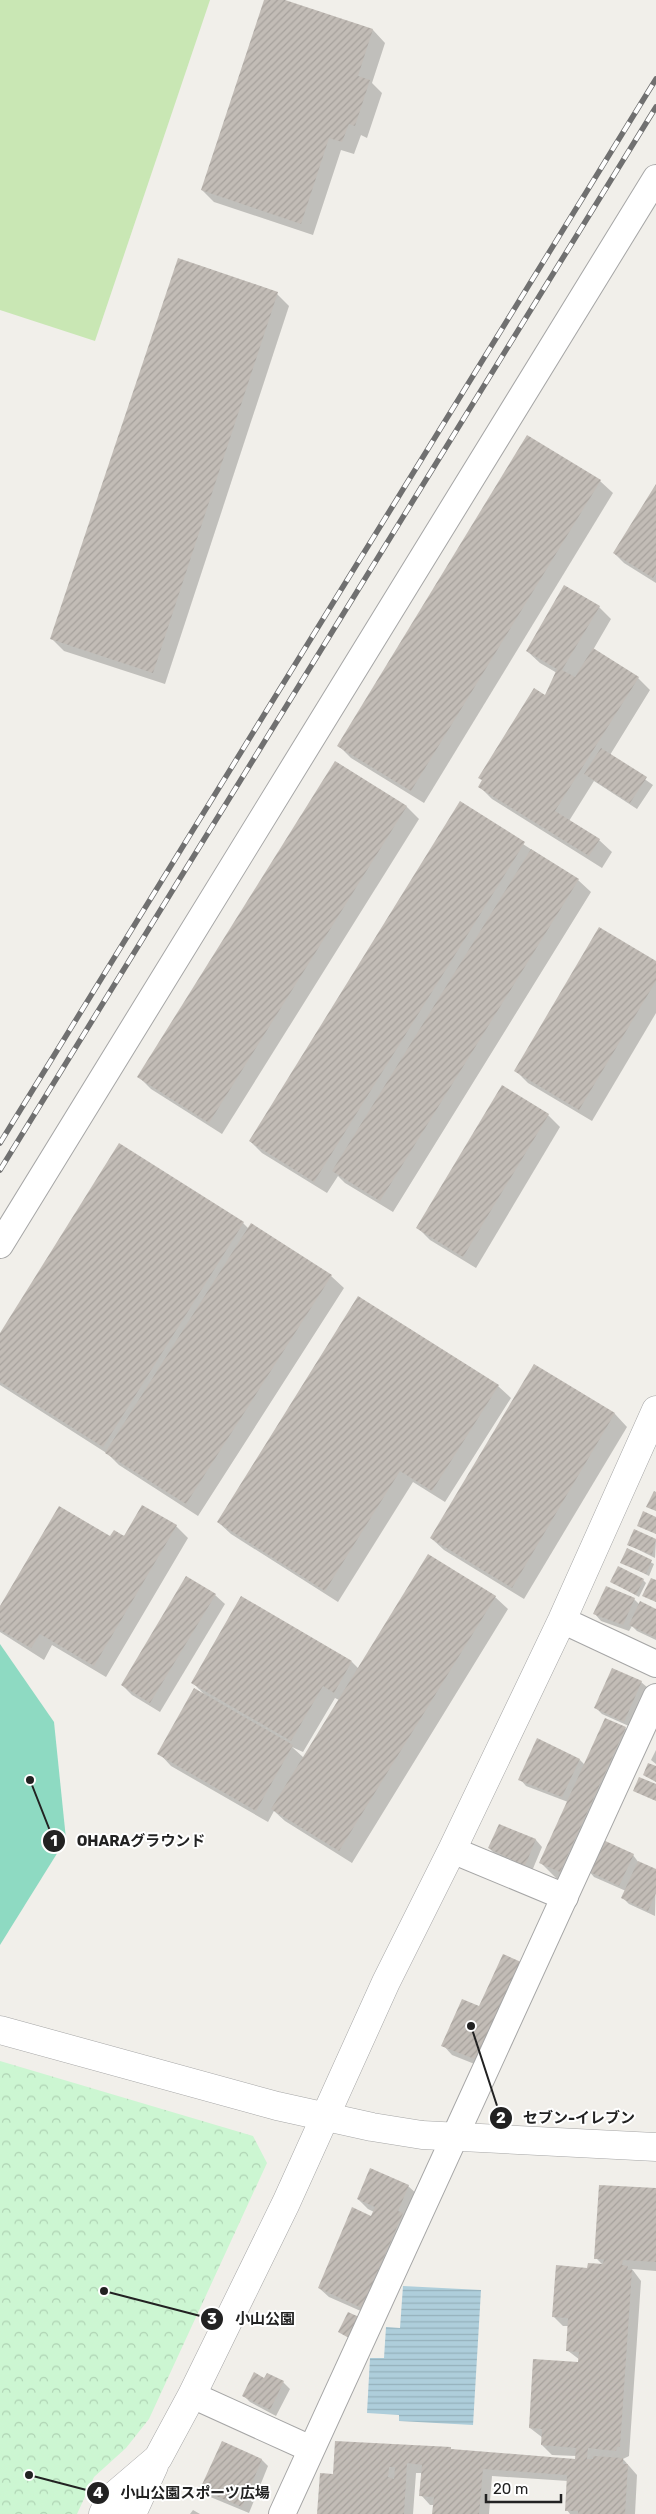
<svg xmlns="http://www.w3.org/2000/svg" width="656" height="2514" viewBox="0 0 656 2514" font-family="Rubik,'Noto Sans JP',sans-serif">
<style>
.grass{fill:#c9e7b4}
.park{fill:url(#park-crowns)}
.pitch{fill:#8edac2}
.water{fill:url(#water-rules)}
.shadow{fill:#0003;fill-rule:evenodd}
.building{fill:url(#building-hatch);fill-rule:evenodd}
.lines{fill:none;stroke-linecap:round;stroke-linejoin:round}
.minor-casing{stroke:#a6a6a6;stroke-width:28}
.tertiary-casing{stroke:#a6a6a6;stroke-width:29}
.minor{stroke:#fff;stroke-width:26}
.tertiary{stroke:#fff;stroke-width:28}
.rail-casing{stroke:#707070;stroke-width:5.5}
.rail{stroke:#fff;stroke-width:4;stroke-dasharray:11;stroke-linecap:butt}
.leader{fill:none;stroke:#222;stroke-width:2}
.callout-dot{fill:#222;stroke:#fff;stroke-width:2}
.mark-label{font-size:15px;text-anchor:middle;font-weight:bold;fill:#fff}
.callout-label{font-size:15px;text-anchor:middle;font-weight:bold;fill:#222;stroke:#fff;stroke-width:4;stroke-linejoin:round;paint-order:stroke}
</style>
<defs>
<pattern id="park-crowns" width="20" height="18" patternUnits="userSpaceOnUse" patternTransform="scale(1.25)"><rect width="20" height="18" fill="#ccf6d2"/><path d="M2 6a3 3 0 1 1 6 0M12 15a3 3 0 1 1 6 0" fill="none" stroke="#afd3b4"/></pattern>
<pattern id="water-rules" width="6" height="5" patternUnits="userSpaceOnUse" patternTransform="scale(1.25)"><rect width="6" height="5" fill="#aecedb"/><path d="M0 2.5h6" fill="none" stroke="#95b1bc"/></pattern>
<pattern id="building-hatch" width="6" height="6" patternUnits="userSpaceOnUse" patternTransform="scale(1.25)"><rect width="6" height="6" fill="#c2bcb6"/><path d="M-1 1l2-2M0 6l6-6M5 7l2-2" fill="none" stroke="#a6a19c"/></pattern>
</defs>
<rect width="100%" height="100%" fill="#f1efea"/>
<path class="grass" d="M 0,0 L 210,0 L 95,341 L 0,310 Z"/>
<path class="park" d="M 0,2061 L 253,2136 L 267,2163 L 149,2419 L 126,2448 L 94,2477 L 77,2514 L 0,2514 Z"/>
<path class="pitch" d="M 0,1644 L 54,1722 L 66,1839 L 0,1945 Z"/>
<path class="water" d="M 403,2286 L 481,2290 L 473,2425 L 399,2421 L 399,2415 L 367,2413 L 370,2358 L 384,2358 L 386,2327 L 400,2328 Z"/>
<g class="shadow">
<path d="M 265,0 L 281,0 L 373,30 L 385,43 L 372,83 L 382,93 L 367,138 L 361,135 L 354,154 L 341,150 L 313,235 L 214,202 L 202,190 Z"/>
<path d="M 277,294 L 289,306 L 165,684 L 64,651 L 52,639 Z"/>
<path d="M 527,436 L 600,481 L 613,493 L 424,803 L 351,758 L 339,746 Z"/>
<path d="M 656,486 L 656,583 L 624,563 L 614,553 Z"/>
<path d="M 599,607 L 611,619 L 593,650 L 638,678 L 650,690 L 610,755 L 653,785 L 637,809 L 594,781 L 569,821 L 599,840 L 612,852 L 602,868 L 492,799 L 480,787 L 545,696 L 557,673 L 540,663 L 527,651 Z"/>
<path d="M 336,762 L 407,807 L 419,819 L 222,1134 L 151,1089 L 139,1077 Z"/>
<path d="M 460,803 L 578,880 L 591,892 L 393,1212 L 345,1183 L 338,1176 L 327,1193 L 262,1153 L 250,1141 Z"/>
<path d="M 656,962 L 656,1013 L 592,1121 L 528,1083 L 515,1070 Z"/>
<path d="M 548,1115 L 560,1127 L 476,1268 L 430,1240 L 418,1228 Z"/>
<path d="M 243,1223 L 249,1229 L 331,1276 L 344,1288 L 198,1516 L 119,1465 L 108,1454 L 0,1385 L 0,1336 Z"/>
<path d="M 534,1366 L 615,1414 L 627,1427 L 524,1599 L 444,1550 L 431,1538 Z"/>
<path d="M 498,1386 L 511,1398 L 445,1502 L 413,1482 L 338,1602 L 231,1534 L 218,1522 Z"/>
<path d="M 176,1526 L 188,1538 L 106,1677 L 52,1645 L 44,1660 L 0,1632 L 0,1609 L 111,1538 Z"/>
<path d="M 634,1531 L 656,1540 L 655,1558 L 629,1545 Z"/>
<path d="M 627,1550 L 654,1564 L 649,1576 L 622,1562 Z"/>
<path d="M 428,1556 L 495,1597 L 508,1609 L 352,1863 L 285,1821 L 274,1811 L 268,1822 L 171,1766 L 159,1753 L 205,1695 L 193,1683 L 352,1662 L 359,1669 ZM 335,1698 L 339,1700 L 304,1758 L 292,1747 L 303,1752 Z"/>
<path d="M 643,1580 L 646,1583 L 639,1597 L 612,1582 Z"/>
<path d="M 215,1595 L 225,1604 L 160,1712 L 132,1695 L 122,1685 Z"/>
<path d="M 634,1599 L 639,1604 L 656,1610 L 656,1640 L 637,1631 L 632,1626 L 629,1631 L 601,1621 L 595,1614 Z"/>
<path d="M 641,1682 L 648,1688 L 631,1727 L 602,1714 L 596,1708 Z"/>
<path d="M 625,1728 L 641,1744 L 576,1887 L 557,1879 L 541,1863 L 568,1802 L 526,1786 L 520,1779 L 580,1760 L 585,1765 Z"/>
<path d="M 656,1750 L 656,1764 L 651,1760 Z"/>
<path d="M 500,1825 L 536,1840 L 542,1847 L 532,1871 L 496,1855 L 489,1848 Z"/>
<path d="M 633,1855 L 639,1863 L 656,1871 L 655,1916 L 629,1904 L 623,1898 L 626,1891 L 594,1877 L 588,1870 Z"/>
<path d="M 480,2008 L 487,2069 L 452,2055 L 443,2045 Z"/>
<path d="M 408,2186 L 418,2195 L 372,2316 L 329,2297 L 319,2288 L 374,2212 L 368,2209 L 358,2199 Z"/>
<path d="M 656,2190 L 656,2271 L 632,2269 L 641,2281 L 629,2456 L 623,2459 L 637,2475 L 635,2514 L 570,2514 L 567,2510 L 568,2481 L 492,2476 L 489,2514 L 433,2514 L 434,2505 L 430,2505 L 421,2495 L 422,2473 L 416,2473 L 413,2514 L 319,2514 L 335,2475 L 451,2449 L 453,2451 L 576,2460 L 576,2456 L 552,2455 L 542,2445 L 543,2438 L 530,2428 L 579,2364 L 580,2360 L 567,2350 L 569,2326 L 563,2326 L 553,2316 L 589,2269 L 603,2265 L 596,2258 Z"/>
<path d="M 267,2375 L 283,2382 L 290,2389 L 276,2416 L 250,2402 L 244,2396 L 265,2379 Z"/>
<path d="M 222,2442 L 262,2460 L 268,2466 L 249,2513 L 208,2496 L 201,2489 Z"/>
<path d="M 193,2510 L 200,2514 L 190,2514 Z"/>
</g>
<g class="building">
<path d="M 264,0 L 285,0 L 373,29 L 358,76 L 370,80 L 355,126 L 349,124 L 342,142 L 329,138 L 301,224 L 201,190 Z"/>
<path d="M 178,258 L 278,292 L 153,673 L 50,639 Z"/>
<path d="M 527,435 L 601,480 L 411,791 L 337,746 Z"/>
<path d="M 656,484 L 656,573 L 653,578 L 613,553 Z"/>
<path d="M 564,585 L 600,606 L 562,670 L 575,677 L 593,648 L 639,677 L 555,811 L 600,839 L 589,856 L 478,787 L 482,780 L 478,778 L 534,688 L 545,695 L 557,669 L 526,651 Z"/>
<path d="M 601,748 L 647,777 L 630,803 L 584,774 Z"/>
<path d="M 335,761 L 407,806 L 209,1123 L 137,1077 Z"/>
<path d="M 460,801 L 525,842 L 314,1182 L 249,1141 Z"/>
<path d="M 531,849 L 579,879 L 380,1201 L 332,1171 Z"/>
<path d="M 599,927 L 656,961 L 656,981 L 579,1110 L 514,1071 Z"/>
<path d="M 502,1085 L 549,1114 L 463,1257 L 416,1228 Z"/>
<path d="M 119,1143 L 244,1222 L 103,1447 L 0,1382 L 0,1333 Z"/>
<path d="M 251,1223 L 332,1275 L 186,1504 L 105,1453 Z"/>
<path d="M 358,1296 L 499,1385 L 432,1491 L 400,1471 L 325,1591 L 217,1522 Z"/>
<path d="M 534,1364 L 615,1413 L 512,1588 L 430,1538 Z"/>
<path d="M 654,1491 L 656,1492 L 656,1511 L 646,1507 Z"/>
<path d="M 142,1505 L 177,1525 L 94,1666 L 40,1634 L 31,1648 L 0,1630 L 0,1606 L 59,1506 L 110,1536 L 114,1530 L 124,1536 Z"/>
<path d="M 643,1511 L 656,1517 L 656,1534 L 637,1526 Z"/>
<path d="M 634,1529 L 656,1539 L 652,1555 L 627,1545 Z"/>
<path d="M 627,1548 L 652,1560 L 646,1574 L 620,1563 Z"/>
<path d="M 428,1554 L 496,1596 L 339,1851 L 271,1809 Z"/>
<path d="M 618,1566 L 644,1579 L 636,1595 L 610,1582 Z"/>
<path d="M 186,1576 L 216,1594 L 150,1703 L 121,1685 Z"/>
<path d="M 651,1578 L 656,1580 L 656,1602 L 642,1596 Z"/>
<path d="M 606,1586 L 635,1598 L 623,1625 L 593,1614 Z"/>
<path d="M 241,1596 L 352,1661 L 334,1693 L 323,1686 L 291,1741 L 191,1683 Z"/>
<path d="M 640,1601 L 656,1609 L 656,1638 L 629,1625 Z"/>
<path d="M 612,1668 L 642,1681 L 624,1722 L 594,1708 Z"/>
<path d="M 194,1688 L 293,1745 L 256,1811 L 157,1754 Z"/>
<path d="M 605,1718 L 626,1727 L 560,1872 L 539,1863 Z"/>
<path d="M 537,1738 L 580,1759 L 562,1797 L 518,1780 Z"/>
<path d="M 648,1763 L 656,1766 L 656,1782 L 643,1775 Z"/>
<path d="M 639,1777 L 656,1784 L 656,1801 L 633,1791 Z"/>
<path d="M 499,1824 L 536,1839 L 525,1866 L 488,1848 Z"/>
<path d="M 601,1839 L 634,1854 L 619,1886 L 586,1870 Z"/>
<path d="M 638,1861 L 656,1869 L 656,1893 L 648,1911 L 621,1898 Z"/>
<path d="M 503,1954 L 521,1962 L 477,2060 L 441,2046 L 462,1999 L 479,2006 Z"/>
<path d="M 370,2168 L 409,2185 L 398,2211 L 403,2213 L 362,2308 L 318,2288 L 352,2207 L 371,2216 L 375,2207 L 357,2199 Z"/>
<path d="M 599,2185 L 656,2188 L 656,2262 L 623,2260 L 622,2265 L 628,2266 L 627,2270 L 632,2270 L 620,2447 L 617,2447 L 616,2451 L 588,2448 L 587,2459 L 593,2459 L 593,2456 L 623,2458 L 623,2464 L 628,2464 L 625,2514 L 578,2514 L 578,2511 L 565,2511 L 567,2475 L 483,2469 L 479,2514 L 432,2514 L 434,2497 L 419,2496 L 422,2465 L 407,2463 L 404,2514 L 317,2514 L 320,2473 L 333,2474 L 335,2441 L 451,2447 L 451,2449 L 575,2459 L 576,2448 L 541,2445 L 542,2429 L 529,2428 L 533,2359 L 578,2362 L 579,2352 L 566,2351 L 568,2318 L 552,2317 L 556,2265 L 587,2268 L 588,2263 L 603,2264 L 604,2259 L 594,2259 ZM 389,2467 L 395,2467 L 394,2479 L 388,2477 Z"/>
<path d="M 348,2312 L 359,2317 L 349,2338 L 338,2332 Z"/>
<path d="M 254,2372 L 264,2378 L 267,2373 L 284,2381 L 270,2410 L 242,2396 Z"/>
<path d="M 222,2441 L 262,2459 L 242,2507 L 200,2489 Z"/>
</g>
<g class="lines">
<g class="minor-casing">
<g id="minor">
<path d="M 0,1245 L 656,178"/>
<path d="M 562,1620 L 656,1664"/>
<path d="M 452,1850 L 565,1897"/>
<path d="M 192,2395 L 311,2449"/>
<path d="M 282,2514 L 656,1697"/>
</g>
</g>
<g class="tertiary-casing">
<g id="tertiary">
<path d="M 0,2030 L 277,2106 L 372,2127 L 422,2135 L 656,2147"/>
<path d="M 103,2514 L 110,2499 L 158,2458 L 192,2395 L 286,2203 L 386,1982 L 452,1850 L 562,1620 L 656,1410"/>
<path d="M 132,2514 L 154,2466"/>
</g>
</g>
<use href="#minor" class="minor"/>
<use href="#tertiary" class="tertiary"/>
<g class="rail-casing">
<g id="rail">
<path d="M 0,1143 L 656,79"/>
<path d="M 0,1170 L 656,107"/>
</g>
</g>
<use href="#rail" class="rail"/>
</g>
<path class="leader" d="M30 1780L54 1841M471 2026L501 2118M104 2291L212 2319M29 2475L98 2493"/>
<g class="callout-dot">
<circle cx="30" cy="1780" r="5"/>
<circle cx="471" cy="2026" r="5"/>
<circle cx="104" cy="2291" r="5"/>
<circle cx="29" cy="2475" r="5"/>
<circle cx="54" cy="1841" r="12"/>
<circle cx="501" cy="2118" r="12"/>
<circle cx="212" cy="2319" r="12"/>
<circle cx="98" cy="2493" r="12"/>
</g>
<g class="mark-label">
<text x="54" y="1846">1</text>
<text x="501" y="2123">2</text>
<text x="212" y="2324">3</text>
<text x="98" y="2498">4</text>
</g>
<g class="callout-label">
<text x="141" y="1846">OHARAグラウンド</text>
<text x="579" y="2123">セブン-イレブン</text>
<text x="265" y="2324">小山公園</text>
<text x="195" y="2498">小山公園スポーツ広場</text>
</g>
<path d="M486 2494v8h75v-8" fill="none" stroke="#222222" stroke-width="2.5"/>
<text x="493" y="2494" font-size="15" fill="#222222" stroke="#ffffff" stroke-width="4" paint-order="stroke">20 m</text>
</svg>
